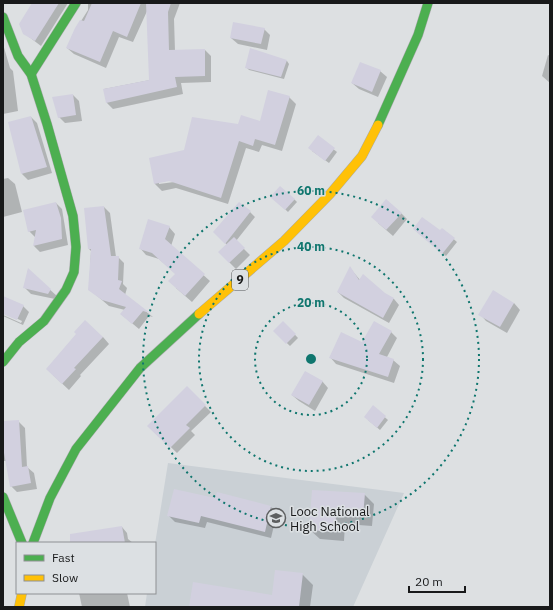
<svg xmlns="http://www.w3.org/2000/svg" width="553" height="610" viewBox="0 0 553 610" font-family="'IBM Plex Sans',sans-serif">
<style>
.built{fill:#cad0d5}
.shadow{fill:#0003;fill-rule:evenodd}
.building{fill:#d2d0df}
.lines{fill:none;stroke-linecap:round;stroke-linejoin:round}
.fast-casing{stroke:#a8aaab;stroke-width:10}
.slow-casing{stroke:#a8aaab;stroke-width:10}
.fast{stroke:#4caf50;stroke-width:9}
.slow{stroke:#ffc107;stroke-width:9}
.ring{fill:none;stroke:#0f766e;stroke-width:2;stroke-dasharray:2 4}
.labels{text-anchor:middle;stroke-width:3;stroke-linejoin:round;paint-order:stroke}
.shield{fill:#dce0e3;stroke:#535556;stroke-width:1}
.shield-label{font-size:12px;font-weight:bold;fill:#18191a}
.poi-label{font-size:13px;fill:#18191a;stroke:#dce0e3;text-anchor:start}
.centre{fill:#0f766e;stroke:#dce0e3;stroke-width:2}
.ring-label{font-size:12px;text-anchor:middle;font-weight:bold;fill:#0f766e;stroke:#dce0e3;stroke-width:3;stroke-linejoin:round;paint-order:stroke}
</style>
<rect width="100%" height="100%" fill="#dde0e2"/>
<path class="built" d="M 168,463 L 404,493 L 353,607 L 145,607 L 147,593 L 155,593 L 155,544 Z"/>
<g class="shadow">
<path d="M 34,3 L 68,3 L 41,46 L 24,33 Z"/>
<path d="M 88,3 L 180,3 L 174,19 L 175,51 L 205,50 L 211,56 L 211,82 L 181,83 L 183,94 L 113,109 L 107,103 L 104,89 L 150,80 L 148,9 L 133,42 L 119,37 L 106,68 L 74,54 L 67,48 L 76,29 L 88,10 Z"/>
<path d="M 264,29 L 270,35 L 267,50 L 238,44 L 231,38 Z"/>
<path d="M 3,44 L 10,68 L 13,71 L 18,111 L 3,114 Z"/>
<path d="M 548,55 L 550,56 L 550,83 L 542,76 Z"/>
<path d="M 287,61 L 289,64 L 284,79 L 249,70 L 246,67 Z"/>
<path d="M 380,71 L 387,77 L 378,97 L 359,89 L 352,83 Z"/>
<path d="M 73,95 L 79,101 L 82,121 L 65,123 L 59,117 Z"/>
<path d="M 289,97 L 296,104 L 282,151 L 262,145 L 259,152 L 246,148 L 228,204 L 176,188 L 162,191 L 155,184 L 150,159 L 185,151 L 238,126 L 261,122 ZM 173,180 L 174,182 L 159,184 L 159,182 Z"/>
<path d="M 31,117 L 37,123 L 52,173 L 28,180 L 22,174 Z"/>
<path d="M 318,137 L 337,152 L 329,163 L 312,151 Z"/>
<path d="M 8,178 L 15,184 L 22,212 L 3,217 L 3,179 Z"/>
<path d="M 272,197 L 294,199 L 297,202 L 288,212 Z"/>
<path d="M 56,203 L 62,209 L 68,245 L 40,252 L 34,246 L 36,238 L 29,231 Z"/>
<path d="M 104,207 L 110,213 L 116,257 L 118,257 L 124,263 L 123,284 L 127,288 L 125,295 L 153,317 L 149,316 L 139,329 L 121,314 L 125,310 L 109,306 L 89,289 L 91,251 L 89,249 Z"/>
<path d="M 250,212 L 255,217 L 236,241 L 250,255 L 236,269 L 219,252 L 227,245 L 215,232 Z"/>
<path d="M 401,213 L 407,219 L 393,236 L 378,223 Z"/>
<path d="M 169,227 L 175,234 L 171,246 L 210,281 L 192,302 L 176,288 L 176,274 L 159,259 L 146,255 L 140,248 Z"/>
<path d="M 442,229 L 457,242 L 446,256 L 418,232 L 440,231 Z"/>
<path d="M 350,268 L 360,280 L 394,299 L 399,305 L 389,323 L 344,298 L 338,292 Z"/>
<path d="M 28,270 L 57,296 L 55,299 L 31,294 L 25,288 Z"/>
<path d="M 3,297 L 23,306 L 29,312 L 23,325 L 3,316 L 3,315 L 21,323 L 22,321 L 3,312 Z"/>
<path d="M 514,303 L 520,310 L 507,333 L 486,321 L 480,314 Z"/>
<path d="M 283,322 L 298,338 L 290,346 L 274,331 Z"/>
<path d="M 391,332 L 397,338 L 387,357 L 393,360 L 400,366 L 394,383 L 336,364 L 330,357 Z"/>
<path d="M 78,334 L 103,337 L 109,344 L 80,375 L 81,376 L 69,390 L 53,375 Z"/>
<path d="M 322,381 L 328,388 L 315,411 L 299,401 L 292,395 Z"/>
<path d="M 187,388 L 211,412 L 191,431 L 195,435 L 177,453 L 149,426 Z"/>
<path d="M 373,407 L 388,420 L 380,430 L 368,420 Z"/>
<path d="M 3,422 L 19,422 L 25,428 L 27,467 L 34,473 L 37,489 L 17,492 L 11,486 L 6,461 L 3,461 Z"/>
<path d="M 364,494 L 374,504 L 372,526 L 345,524 L 344,541 L 320,539 L 310,530 Z"/>
<path d="M 216,499 L 271,507 L 277,513 L 271,538 L 207,522 L 205,528 L 175,522 L 169,516 Z"/>
<path d="M 122,527 L 127,533 L 128,539 L 133,543 L 96,543 Z"/>
<path d="M 302,574 L 313,585 L 310,607 L 190,607 L 273,596 Z"/>
<path d="M 79,593 L 127,593 L 130,607 L 82,607 Z"/>
</g>
<g class="building">
<path d="M 32,3 L 59,3 L 35,41 L 23,34 L 19,24 Z"/>
<path d="M 92,3 L 141,3 L 127,37 L 113,31 L 100,62 L 66,48 L 75,28 L 80,20 L 84,21 Z"/>
<path d="M 146,3 L 171,3 L 168,12 L 169,50 L 205,49 L 205,76 L 175,77 L 177,87 L 106,103 L 103,89 L 149,80 Z"/>
<path d="M 233,22 L 265,28 L 261,44 L 230,38 Z"/>
<path d="M 250,48 L 287,60 L 281,77 L 245,68 Z"/>
<path d="M 360,62 L 381,70 L 372,92 L 351,83 Z"/>
<path d="M 268,90 L 290,96 L 275,145 L 255,139 L 253,146 L 239,141 L 221,198 L 169,181 L 154,184 L 149,158 L 184,150 L 192,117 L 238,124 L 241,115 L 260,121 Z"/>
<path d="M 73,94 L 76,115 L 58,118 L 52,97 Z"/>
<path d="M 31,116 L 47,167 L 21,174 L 8,122 Z"/>
<path d="M 318,135 L 335,148 L 325,161 L 308,148 Z"/>
<path d="M 280,186 L 295,199 L 285,210 L 270,197 Z"/>
<path d="M 386,199 L 402,213 L 386,230 L 371,217 Z"/>
<path d="M 56,202 L 61,218 L 62,239 L 33,246 L 36,230 L 28,232 L 23,210 Z"/>
<path d="M 239,202 L 251,211 L 225,244 L 213,232 Z"/>
<path d="M 104,206 L 111,256 L 119,256 L 118,280 L 122,281 L 119,289 L 150,313 L 143,311 L 132,324 L 120,314 L 126,307 L 102,300 L 88,290 L 91,249 L 88,249 L 84,208 Z"/>
<path d="M 422,217 L 440,230 L 442,228 L 455,238 L 442,254 L 413,229 Z"/>
<path d="M 148,219 L 170,226 L 165,239 L 205,274 L 185,296 L 168,281 L 175,274 L 152,253 L 139,249 Z"/>
<path d="M 234,237 L 245,248 L 229,263 L 218,252 Z"/>
<path d="M 350,266 L 359,280 L 363,274 L 385,293 L 394,298 L 383,318 L 337,292 Z"/>
<path d="M 28,268 L 51,289 L 48,294 L 23,288 Z"/>
<path d="M 493,290 L 514,303 L 500,327 L 478,315 Z"/>
<path d="M 3,296 L 24,305 L 17,320 L 3,314 Z"/>
<path d="M 85,320 L 103,337 L 74,368 L 76,369 L 62,384 L 46,369 L 76,334 L 74,332 Z"/>
<path d="M 283,321 L 296,334 L 286,344 L 273,331 Z"/>
<path d="M 374,321 L 392,331 L 379,354 L 394,359 L 388,377 L 329,358 L 341,332 L 362,342 Z"/>
<path d="M 305,371 L 323,381 L 309,405 L 291,395 Z"/>
<path d="M 187,386 L 206,405 L 186,425 L 190,428 L 170,448 L 147,426 Z"/>
<path d="M 373,405 L 386,416 L 377,428 L 364,417 Z"/>
<path d="M 19,420 L 22,467 L 28,466 L 31,483 L 10,487 L 3,447 L 3,421 Z"/>
<path d="M 174,489 L 215,498 L 217,492 L 271,506 L 265,532 L 201,516 L 199,523 L 167,516 Z"/>
<path d="M 312,490 L 365,493 L 363,517 L 336,516 L 335,532 L 309,530 Z"/>
<path d="M 122,526 L 125,543 L 70,543 L 70,534 Z"/>
<path d="M 275,570 L 303,573 L 299,607 L 189,607 L 193,582 L 272,595 Z"/>
</g>
<g class="lines">
<g class="fast-casing">
<g id="fast">
<path d="M 3,17 L 18,56 L 31,74 L 47,124 L 73,216 L 76,247 L 74,272 L 66,290 L 44,321 L 19,342 L 3,362"/>
<path d="M 31,74 L 76,3"/>
<path d="M 378,125 L 418,35 L 428,3"/>
<path d="M 3,497 L 22,543"/>
<path d="M 33,543 L 50,498 L 76,449 L 140,368 L 199,314"/>
</g>
</g>
<g class="slow-casing">
<g id="slow">
<path d="M 199,314 L 284,241 L 330,194 L 362,156 L 378,125"/>
<path d="M 19,607 L 22,593"/>
</g>
</g>
<use href="#fast" class="fast"/>
<use href="#slow" class="slow"/>
</g>
<g class="ring">
<circle cx="311" cy="359" r="56"/>
<circle cx="311" cy="359" r="112"/>
<circle cx="311" cy="359" r="168"/>
</g>
<defs>
<g id="school-ring" transform="scale(1)"><circle r="9.5" fill="#dce0e3" stroke="#5d5f60" stroke-width="1.5"/><path d="M0-5L7-2L0 1L-7-2ZM-4 1L0 2.5L4 1V4Q0 6-4 4Z" fill="#5d5f60"/></g>
</defs>
<g fill-rule="evenodd">
<use href="#school-ring" x="276" y="518"/>
</g>
<g class="labels">
<rect class="shield" x="232" y="270" width="16" height="20" rx="3"/>
<g class="shield-label">
<text x="240" y="284">9</text>
</g>
<g class="poi-label">
<text x="290" y="516">Looc National<tspan x="290" dy="15">High School</tspan></text>
</g>
</g>
<circle cx="311" cy="359" r="6" class="centre"/>
<g class="ring-label">
<text x="311" y="195">60 m</text>
<text x="311" y="251">40 m</text>
<text x="311" y="307">20 m</text>
</g>
<rect width="553" height="610" fill="none" stroke="#18191a" stroke-width="8"/>
<rect x="16" y="542" width="140" height="52" fill="#dce0e3" stroke="#8e9093"/>
<rect x="24" y="555" width="20" height="6" fill="#4caf50" stroke="#8e9093"/>
<text x="52" y="562" font-size="12" fill="#18191a">Fast</text>
<rect x="24" y="575" width="20" height="6" fill="#ffc107" stroke="#8e9093"/>
<text x="52" y="582" font-size="12" fill="#18191a">Slow</text>
<path d="M409 586v6h56v-6" fill="none" stroke="#18191a" stroke-width="2"/>
<text x="415" y="586" font-size="12" fill="#18191a" stroke="#dce0e3" stroke-width="3" paint-order="stroke">20 m</text>
</svg>
